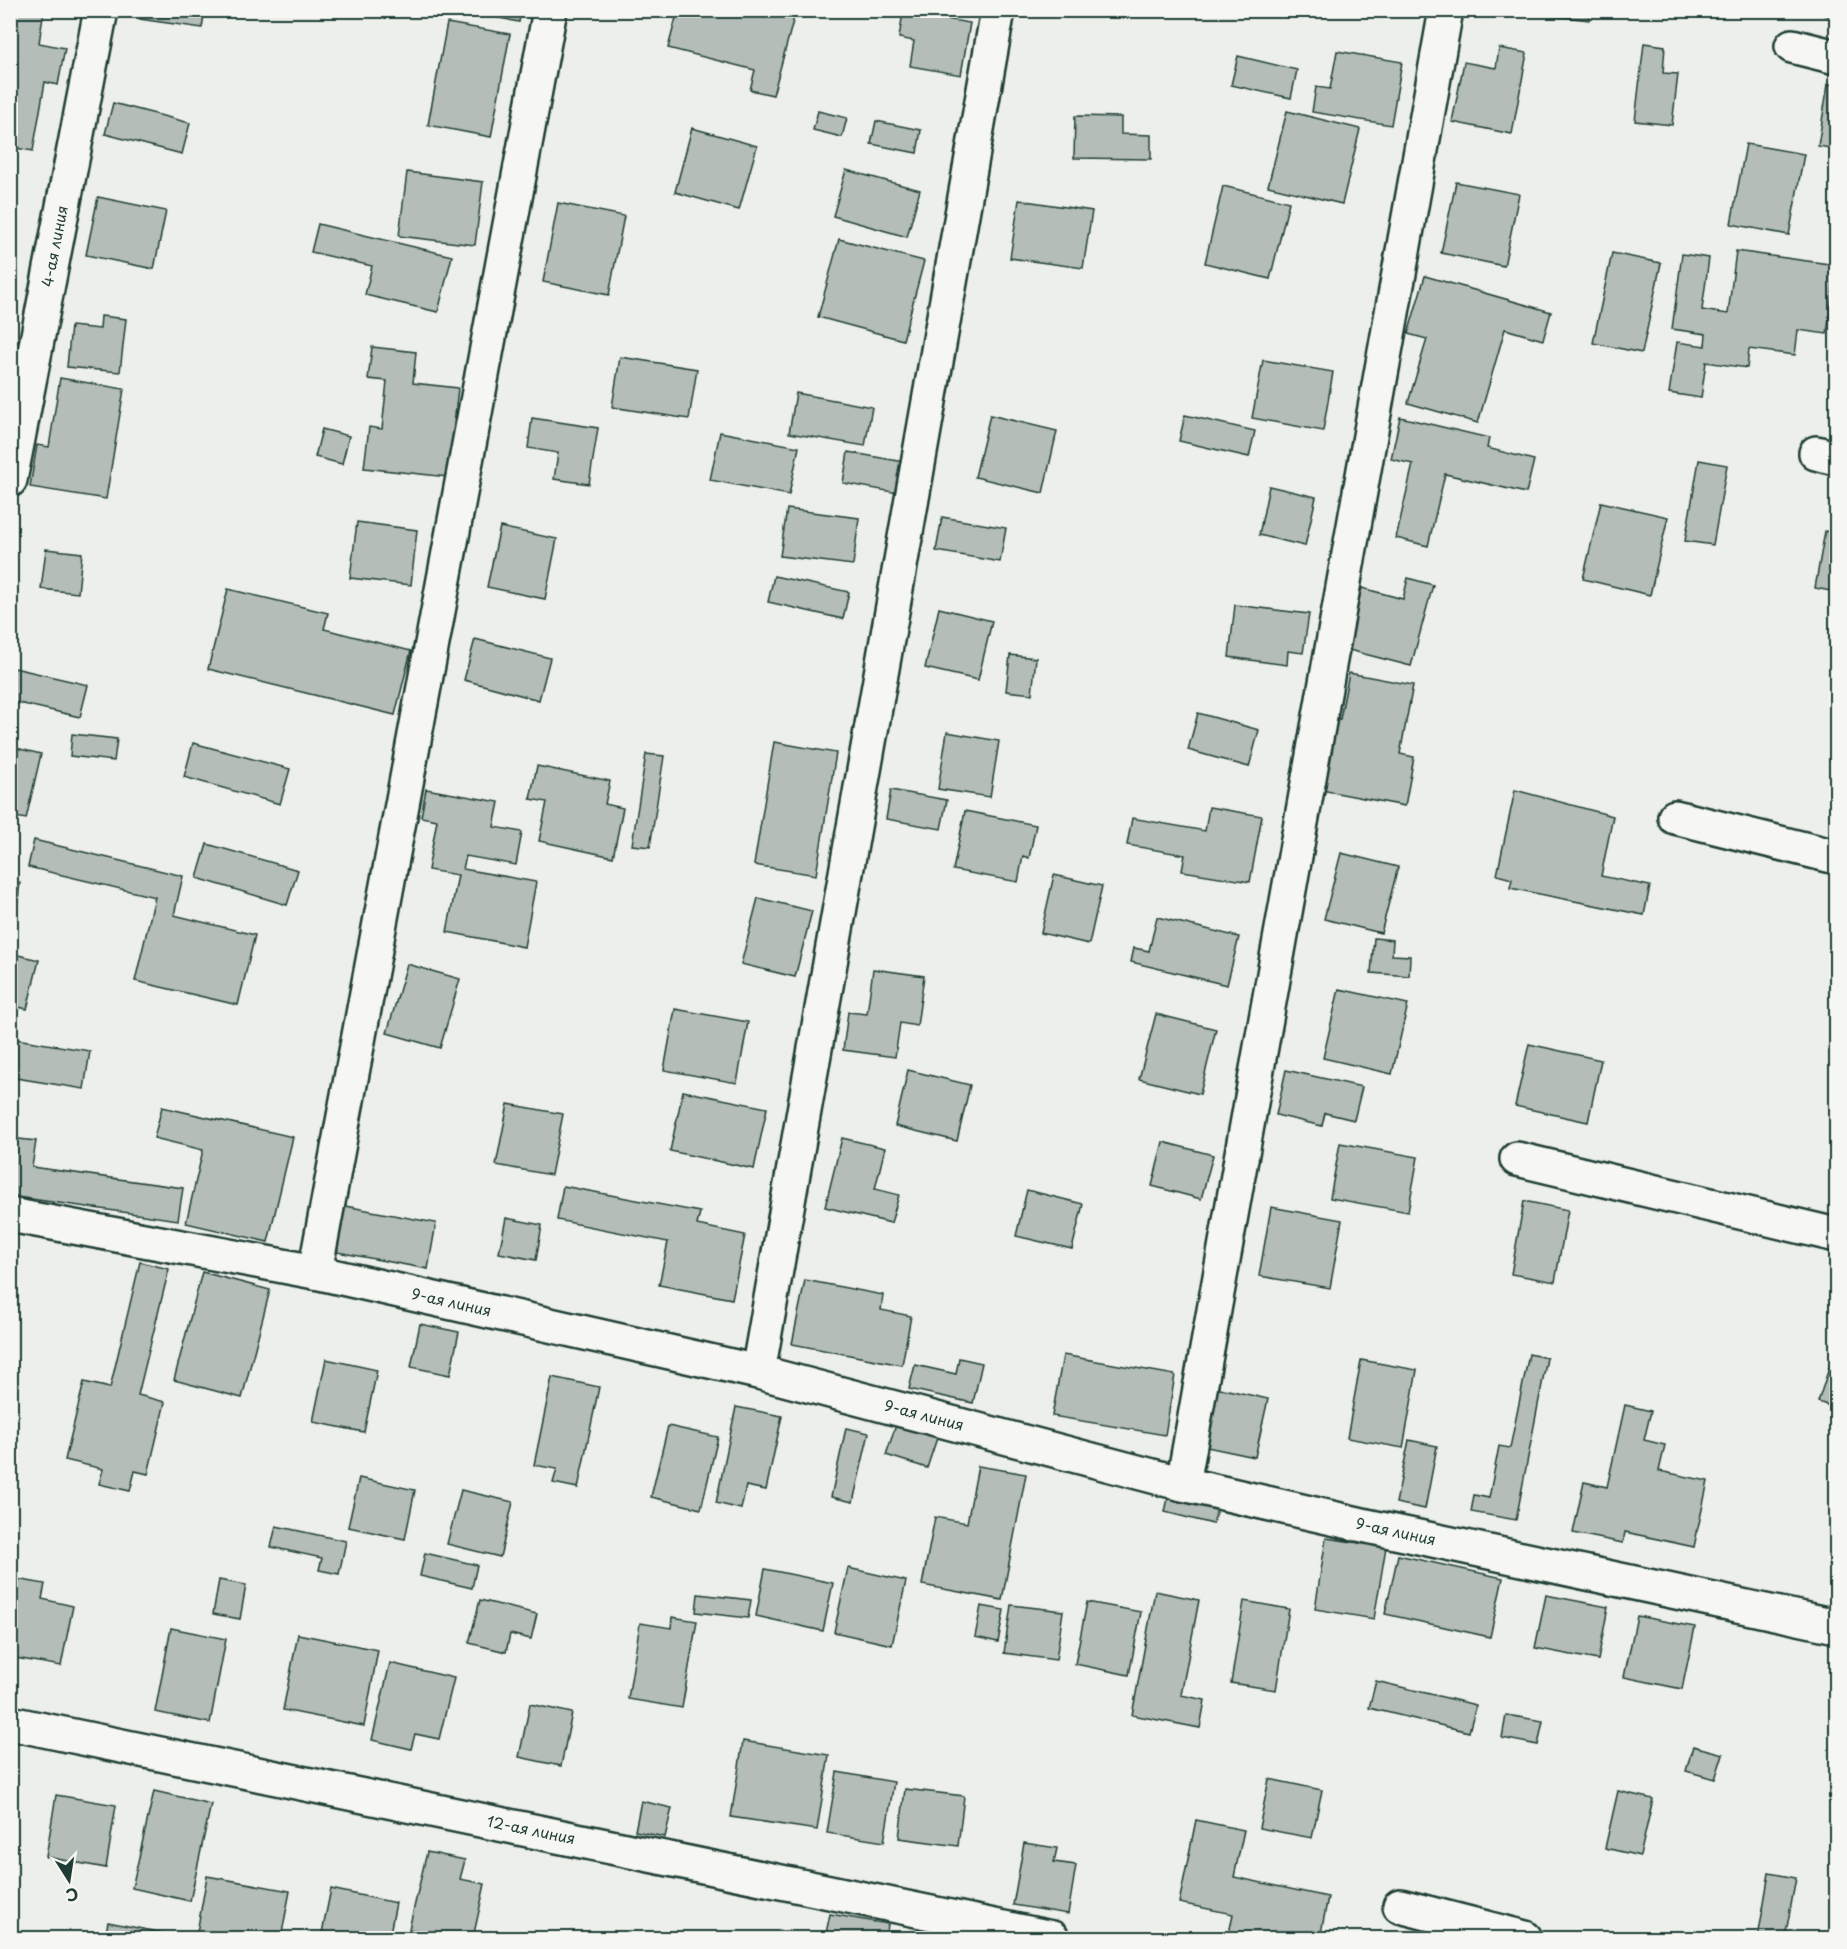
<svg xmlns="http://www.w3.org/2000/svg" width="1847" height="1949" viewBox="0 0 1847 1949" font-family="'Playpen Sans',sans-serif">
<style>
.building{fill:#b4bdb8;stroke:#1f3d34;stroke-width:1.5}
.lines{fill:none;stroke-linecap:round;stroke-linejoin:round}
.minor-casing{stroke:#1f3d34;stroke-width:38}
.minor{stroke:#f6f6f2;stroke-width:33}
.labels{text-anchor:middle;stroke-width:4.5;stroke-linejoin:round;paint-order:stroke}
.street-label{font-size:15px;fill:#1f3d34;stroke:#f6f6f2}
</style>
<rect width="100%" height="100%" fill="#edefea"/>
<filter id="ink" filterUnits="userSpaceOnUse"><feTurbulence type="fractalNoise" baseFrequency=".0167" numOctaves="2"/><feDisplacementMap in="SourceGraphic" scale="12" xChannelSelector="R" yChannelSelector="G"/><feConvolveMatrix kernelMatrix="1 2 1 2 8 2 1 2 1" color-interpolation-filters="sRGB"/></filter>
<g filter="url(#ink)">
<g class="building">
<path d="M 10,10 L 44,10 L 39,43 L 65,48 L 58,85 L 45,82 L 33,151 L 10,147 Z"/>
<path d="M 142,10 L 205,10 L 202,28 L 140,19 Z"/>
<path d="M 459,10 L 521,10 L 519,22 Z"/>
<path d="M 678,10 L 796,10 L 773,95 L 750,90 L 755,70 L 668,48 Z"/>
<path d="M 1503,10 L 1590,10 L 1589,20 Z"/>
<path d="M 1821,10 L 1836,10 L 1836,18 L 1820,14 Z"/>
<path d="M 903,12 L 970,23 L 961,75 L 910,66 L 914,41 L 899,38 Z"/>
<path d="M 447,23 L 510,34 L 491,137 L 428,125 Z"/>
<path d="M 1644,43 L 1665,46 L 1663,73 L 1678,74 L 1672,125 L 1635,121 Z"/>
<path d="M 1499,48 L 1527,53 L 1512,134 L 1452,122 L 1464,62 L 1496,68 Z"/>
<path d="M 1337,51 L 1402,62 L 1391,125 L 1312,112 L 1316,87 L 1330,89 Z"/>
<path d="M 1238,56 L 1297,70 L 1291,98 L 1231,85 Z"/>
<path d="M 1828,84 L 1836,85 L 1836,149 L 1818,146 Z"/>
<path d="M 113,103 L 190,123 L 182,154 L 105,134 Z"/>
<path d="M 818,111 L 847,118 L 842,137 L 813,130 Z"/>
<path d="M 1287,111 L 1360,129 L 1342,204 L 1268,186 Z"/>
<path d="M 1075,116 L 1121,117 L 1121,134 L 1151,135 L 1151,159 L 1074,158 Z"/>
<path d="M 876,121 L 921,130 L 917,153 L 871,144 Z"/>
<path d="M 692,128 L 757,146 L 739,210 L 675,192 Z"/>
<path d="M 1746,144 L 1804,154 L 1789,235 L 1731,224 Z"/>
<path d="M 846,170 L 920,190 L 907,237 L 833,216 Z"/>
<path d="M 407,172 L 483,182 L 475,245 L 399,236 Z"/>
<path d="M 10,179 L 15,180 L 10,202 Z"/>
<path d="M 1456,182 L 1519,194 L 1504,266 L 1441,253 Z"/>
<path d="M 1223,186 L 1289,202 L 1270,279 L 1205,263 Z"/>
<path d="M 98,197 L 166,211 L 154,269 L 86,255 Z"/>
<path d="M 1019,200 L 1092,211 L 1083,268 L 1010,258 Z"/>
<path d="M 558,203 L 624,216 L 609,295 L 543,282 Z"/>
<path d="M 318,224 L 452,256 L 438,312 L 365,295 L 372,266 L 311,252 Z"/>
<path d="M 839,239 L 924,261 L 903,340 L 818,317 Z"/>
<path d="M 1736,251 L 1836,265 L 1827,334 L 1798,330 L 1795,355 L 1749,349 L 1747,368 L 1706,362 L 1701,398 L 1669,393 L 1677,342 L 1705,346 L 1706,334 L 1672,329 L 1682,254 L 1709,258 L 1702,310 L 1728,314 Z"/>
<path d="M 1612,253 L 1661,263 L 1642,353 L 1593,343 Z"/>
<path d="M 1425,276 L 1551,312 L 1543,340 L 1505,329 L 1478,423 L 1408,403 L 1427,339 L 1408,334 Z"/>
<path d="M 101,316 L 126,319 L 120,372 L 67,367 L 71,326 L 100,329 Z"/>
<path d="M 372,347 L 416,352 L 413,383 L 458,388 L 448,477 L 364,468 L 369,427 L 382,429 L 387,381 L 368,379 Z"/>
<path d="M 620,357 L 697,369 L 689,419 L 612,407 Z"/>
<path d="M 1263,360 L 1333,372 L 1323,431 L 1252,418 Z"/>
<path d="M 60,378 L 124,389 L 106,499 L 30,487 L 37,445 L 49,447 Z"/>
<path d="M 796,393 L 872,407 L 865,446 L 789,433 Z"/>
<path d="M 990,415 L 1057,431 L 1043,493 L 975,477 Z"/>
<path d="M 1185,415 L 1255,431 L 1249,457 L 1179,441 Z"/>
<path d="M 1400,417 L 1489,438 L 1487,448 L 1534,460 L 1526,493 L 1445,474 L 1428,546 L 1396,538 L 1413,464 L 1391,459 Z"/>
<path d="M 532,418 L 598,428 L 589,484 L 554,479 L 558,453 L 528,448 Z"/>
<path d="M 322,429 L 349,436 L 342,464 L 315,457 Z"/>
<path d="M 720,432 L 799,447 L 789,495 L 710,480 Z"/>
<path d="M 848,452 L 904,462 L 898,493 L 843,483 Z"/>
<path d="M 1699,460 L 1727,465 L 1713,545 L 1685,541 Z"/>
<path d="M 1269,486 L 1316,497 L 1305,546 L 1259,535 Z"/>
<path d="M 1601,502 L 1668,517 L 1650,595 L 1583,579 Z"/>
<path d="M 787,509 L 859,518 L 853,565 L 780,556 Z"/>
<path d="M 942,517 L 1006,528 L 1000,562 L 936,551 Z"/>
<path d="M 357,522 L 417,530 L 411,585 L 350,578 Z"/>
<path d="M 500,527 L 557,539 L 545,599 L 487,587 Z"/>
<path d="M 1825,531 L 1836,533 L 1836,592 L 1815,588 Z"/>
<path d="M 46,549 L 82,553 L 78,593 L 41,589 Z"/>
<path d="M 774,576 L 849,592 L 843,619 L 768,602 Z"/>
<path d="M 1408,578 L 1433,585 L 1411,666 L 1345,649 L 1362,588 L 1403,599 Z"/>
<path d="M 228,589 L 328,613 L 324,629 L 411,651 L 395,715 L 208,669 Z"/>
<path d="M 1235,605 L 1309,614 L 1303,653 L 1288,651 L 1287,665 L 1229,657 Z"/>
<path d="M 939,608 L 992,621 L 978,680 L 925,668 Z"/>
<path d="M 475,639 L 550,658 L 539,700 L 464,680 Z"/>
<path d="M 1010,655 L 1036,658 L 1032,694 L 1006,691 Z"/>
<path d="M 10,667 L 88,685 L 80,717 L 10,701 Z"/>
<path d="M 1349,673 L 1413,685 L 1400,754 L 1414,757 L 1405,806 L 1316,789 L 1331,717 L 1340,719 Z"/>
<path d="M 1198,713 L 1259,730 L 1249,767 L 1188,750 Z"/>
<path d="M 947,732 L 999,741 L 990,797 L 938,789 Z"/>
<path d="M 72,734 L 117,739 L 114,761 L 70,756 Z"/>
<path d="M 774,742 L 836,753 L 816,875 L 754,865 Z"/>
<path d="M 193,743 L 290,769 L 280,804 L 184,777 Z"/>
<path d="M 16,748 L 41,754 L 26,819 L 10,816 L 10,768 Z"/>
<path d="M 646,754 L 664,756 L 650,847 L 632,845 Z"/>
<path d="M 537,766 L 610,781 L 605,804 L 623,808 L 613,857 L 539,841 L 547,802 L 530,799 Z"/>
<path d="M 426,789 L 499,802 L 494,827 L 522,832 L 516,865 L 466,856 L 463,869 L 536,882 L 524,947 L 447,932 L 458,875 L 428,870 L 437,820 L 421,817 Z"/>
<path d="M 891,790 L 947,800 L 941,829 L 886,819 Z"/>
<path d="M 1515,790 L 1613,816 L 1601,876 L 1650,886 L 1644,915 L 1510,888 L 1512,879 L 1497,875 Z"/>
<path d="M 1209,807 L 1262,816 L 1250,882 L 1182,871 L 1185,855 L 1127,845 L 1132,818 L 1205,831 Z"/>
<path d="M 965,811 L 1036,825 L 1029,858 L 1023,856 L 1018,882 L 953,870 Z"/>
<path d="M 34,840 L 183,876 L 174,915 L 255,935 L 238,1005 L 135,981 L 155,897 L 28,867 Z"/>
<path d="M 207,844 L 298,870 L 287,905 L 197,878 Z"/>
<path d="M 1341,853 L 1398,867 L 1381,933 L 1324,919 Z"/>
<path d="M 1054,875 L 1102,886 L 1089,944 L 1041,933 Z"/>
<path d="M 10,881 L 20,883 L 13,937 L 10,937 Z"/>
<path d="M 758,898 L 812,911 L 795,977 L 741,964 Z"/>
<path d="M 1157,917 L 1239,937 L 1227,985 L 1131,962 L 1134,948 L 1149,951 Z"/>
<path d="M 1374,938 L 1393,940 L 1392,955 L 1410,956 L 1409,976 L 1371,973 Z"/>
<path d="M 10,953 L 39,960 L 27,1009 L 10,1005 Z"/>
<path d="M 407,964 L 460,979 L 440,1048 L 387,1033 Z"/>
<path d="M 873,969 L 924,976 L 917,1026 L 900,1023 L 895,1057 L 843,1050 L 848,1012 L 867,1014 Z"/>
<path d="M 1339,989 L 1408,1004 L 1392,1074 L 1323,1058 Z"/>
<path d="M 675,1009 L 748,1022 L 737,1083 L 664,1070 Z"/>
<path d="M 1156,1014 L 1216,1029 L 1200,1094 L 1139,1079 Z"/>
<path d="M 10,1038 L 90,1051 L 84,1089 L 10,1077 Z"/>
<path d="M 1529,1044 L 1601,1060 L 1588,1122 L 1515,1106 Z"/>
<path d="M 908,1070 L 970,1085 L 957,1141 L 895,1126 Z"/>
<path d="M 1286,1070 L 1362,1087 L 1354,1120 L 1325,1113 L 1322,1126 L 1276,1115 Z"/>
<path d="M 683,1091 L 767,1108 L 754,1169 L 670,1151 Z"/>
<path d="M 508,1104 L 563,1114 L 551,1175 L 496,1165 Z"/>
<path d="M 162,1107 L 293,1137 L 268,1242 L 186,1223 L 203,1150 L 154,1138 Z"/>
<path d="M 10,1138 L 36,1141 L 32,1167 L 183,1188 L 178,1220 L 10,1196 Z"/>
<path d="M 842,1138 L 885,1148 L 875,1189 L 899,1195 L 891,1223 L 825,1207 Z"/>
<path d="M 1163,1142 L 1213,1155 L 1201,1199 L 1152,1186 Z"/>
<path d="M 1340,1143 L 1418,1157 L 1408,1212 L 1330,1198 Z"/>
<path d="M 563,1186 L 700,1212 L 697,1225 L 745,1235 L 732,1299 L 659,1285 L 668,1242 L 557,1220 Z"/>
<path d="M 1027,1190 L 1083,1204 L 1072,1249 L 1016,1236 Z"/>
<path d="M 1524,1201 L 1568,1210 L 1555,1282 L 1511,1274 Z"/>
<path d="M 345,1206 L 436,1223 L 428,1269 L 337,1252 Z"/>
<path d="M 1271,1207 L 1342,1220 L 1330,1288 L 1259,1276 Z"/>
<path d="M 506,1218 L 542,1225 L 536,1260 L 499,1253 Z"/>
<path d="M 140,1262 L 169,1269 L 138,1395 L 165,1402 L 148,1474 L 135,1471 L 130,1491 L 99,1484 L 103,1469 L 65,1460 L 84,1382 L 110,1388 Z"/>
<path d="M 202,1272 L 270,1290 L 242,1398 L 174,1380 Z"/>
<path d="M 805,1280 L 883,1295 L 881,1310 L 911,1316 L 902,1365 L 792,1344 Z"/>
<path d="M 420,1324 L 459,1332 L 450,1375 L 411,1367 Z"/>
<path d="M 1836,1346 L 1836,1408 L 1818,1402 Z"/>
<path d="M 1529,1354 L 1547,1358 L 1516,1520 L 1471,1512 L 1474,1495 L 1489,1498 L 1499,1446 L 1510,1448 Z"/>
<path d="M 1063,1355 L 1175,1375 L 1165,1435 L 1052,1416 Z"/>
<path d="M 959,1358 L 982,1363 L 973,1403 L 909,1389 L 915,1365 L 956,1374 Z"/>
<path d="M 326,1359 L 377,1370 L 364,1432 L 313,1422 Z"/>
<path d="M 1361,1360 L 1417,1370 L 1403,1448 L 1347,1438 Z"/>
<path d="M 552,1377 L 599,1387 L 578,1488 L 553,1483 L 557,1469 L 534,1465 Z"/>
<path d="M 1215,1387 L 1268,1399 L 1255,1457 L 1202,1446 Z"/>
<path d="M 1625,1405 L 1651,1411 L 1644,1440 L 1665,1445 L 1659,1471 L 1708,1481 L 1694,1547 L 1625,1532 L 1623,1543 L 1573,1533 L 1584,1482 L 1607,1487 Z"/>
<path d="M 736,1407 L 782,1416 L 766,1490 L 746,1486 L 741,1509 L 716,1503 Z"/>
<path d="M 897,1422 L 938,1435 L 927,1468 L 886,1455 Z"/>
<path d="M 668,1426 L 718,1437 L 701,1509 L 651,1497 Z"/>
<path d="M 846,1428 L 869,1433 L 853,1502 L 831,1497 Z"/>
<path d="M 1409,1440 L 1437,1446 L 1425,1509 L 1396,1503 Z"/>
<path d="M 978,1466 L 1026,1474 L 1002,1600 L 922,1585 L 935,1517 L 967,1523 Z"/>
<path d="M 359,1478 L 415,1490 L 405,1539 L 348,1527 Z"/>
<path d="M 1170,1489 L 1219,1501 L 1213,1524 L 1165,1512 Z"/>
<path d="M 461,1490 L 513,1502 L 500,1557 L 447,1544 Z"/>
<path d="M 276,1526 L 346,1541 L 339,1574 L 319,1570 L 322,1558 L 271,1547 Z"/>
<path d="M 1326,1538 L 1386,1547 L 1374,1619 L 1315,1609 Z"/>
<path d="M 425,1553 L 477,1565 L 472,1588 L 420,1576 Z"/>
<path d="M 1398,1555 L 1503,1578 L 1490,1637 L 1385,1614 Z"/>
<path d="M 848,1568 L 906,1581 L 892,1645 L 834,1632 Z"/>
<path d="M 765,1569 L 833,1583 L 823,1631 L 756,1616 Z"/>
<path d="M 16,1579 L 45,1584 L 42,1599 L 73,1606 L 61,1666 L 10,1657 L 10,1606 Z"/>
<path d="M 219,1580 L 246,1585 L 240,1619 L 213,1614 Z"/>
<path d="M 1155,1591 L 1199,1600 L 1181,1695 L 1205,1700 L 1200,1728 L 1132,1715 Z"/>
<path d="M 698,1594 L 751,1600 L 748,1618 L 696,1612 Z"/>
<path d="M 1546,1595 L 1608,1607 L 1598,1660 L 1535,1648 Z"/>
<path d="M 480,1600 L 537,1614 L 531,1639 L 510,1634 L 506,1652 L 469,1643 Z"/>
<path d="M 1244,1601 L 1289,1609 L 1276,1690 L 1231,1683 Z"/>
<path d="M 1087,1602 L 1141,1612 L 1129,1675 L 1075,1664 Z"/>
<path d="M 1011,1605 L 1063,1611 L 1056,1660 L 1004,1653 Z"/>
<path d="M 981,1606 L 1004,1610 L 998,1642 L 975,1637 Z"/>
<path d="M 1637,1616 L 1695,1627 L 1682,1689 L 1624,1677 Z"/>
<path d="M 672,1617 L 697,1621 L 682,1708 L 628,1699 L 640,1623 L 671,1628 Z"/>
<path d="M 171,1628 L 226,1639 L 210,1723 L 155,1712 Z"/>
<path d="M 298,1634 L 378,1650 L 364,1726 L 283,1710 Z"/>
<path d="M 390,1663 L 454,1678 L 439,1739 L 415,1734 L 411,1749 L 372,1740 Z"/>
<path d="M 1376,1681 L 1476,1705 L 1469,1732 L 1369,1708 Z"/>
<path d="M 530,1704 L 572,1713 L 561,1766 L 519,1757 Z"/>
<path d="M 1506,1715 L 1543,1721 L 1538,1745 L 1502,1738 Z"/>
<path d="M 743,1741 L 829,1755 L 817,1830 L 731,1817 Z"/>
<path d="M 1693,1746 L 1723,1754 L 1715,1779 L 1686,1771 Z"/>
<path d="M 837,1772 L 894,1782 L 884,1842 L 827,1833 Z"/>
<path d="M 1269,1779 L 1322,1790 L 1312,1838 L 1259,1828 Z"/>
<path d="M 905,1789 L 964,1796 L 958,1846 L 899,1838 Z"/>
<path d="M 154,1791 L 211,1804 L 190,1901 L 132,1888 Z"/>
<path d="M 1618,1791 L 1653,1799 L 1640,1856 L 1605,1848 Z"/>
<path d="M 56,1795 L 116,1805 L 106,1868 L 46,1857 Z"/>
<path d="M 641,1801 L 672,1808 L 665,1837 L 635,1831 Z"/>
<path d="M 1196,1820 L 1244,1830 L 1234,1877 L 1328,1897 L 1320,1938 L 1228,1938 L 1233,1914 L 1179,1903 Z"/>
<path d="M 1024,1843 L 1057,1848 L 1054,1862 L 1076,1865 L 1068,1914 L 1013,1905 Z"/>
<path d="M 427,1852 L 465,1860 L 460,1879 L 485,1884 L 473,1938 L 452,1938 L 409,1929 Z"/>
<path d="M 1769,1873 L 1796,1878 L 1785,1938 L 1758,1938 Z"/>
<path d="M 207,1876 L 290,1891 L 281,1938 L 196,1938 Z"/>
<path d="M 331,1889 L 396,1903 L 389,1938 L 321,1938 Z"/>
<path d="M 830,1914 L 888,1924 L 886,1938 L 825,1938 Z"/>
<path d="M 108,1922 L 178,1936 L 177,1938 L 105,1938 Z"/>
</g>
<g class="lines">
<g class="minor-casing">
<g id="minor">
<path d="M 1792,46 L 1836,57"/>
<path d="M 1816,453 L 1836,458"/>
<path id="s1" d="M 10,480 L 101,10"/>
<path d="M 1675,817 L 1836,857"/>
<path d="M 1517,1159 L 1836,1235"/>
<path id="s2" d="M 10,1215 L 315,1272 L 758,1372 L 1183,1484 L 1367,1526 L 1836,1626"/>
<path d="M 315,1272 L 550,10"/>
<path d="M 758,1372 L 998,10"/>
<path d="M 1183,1484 L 1446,10"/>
<path id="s3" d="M 10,1723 L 1052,1938"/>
<path d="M 1400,1906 L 1525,1938"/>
</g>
</g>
<use href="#minor" class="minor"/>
</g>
</g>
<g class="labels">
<g class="street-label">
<text dy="5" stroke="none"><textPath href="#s1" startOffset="238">4-ая линия</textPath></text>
<text dy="5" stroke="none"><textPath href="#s2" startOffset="450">9-ая линия</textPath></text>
<text dy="5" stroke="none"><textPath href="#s2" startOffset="936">9-ая линия</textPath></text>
<text dy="5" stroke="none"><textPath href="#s2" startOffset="1422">9-ая линия</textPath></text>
<text dy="5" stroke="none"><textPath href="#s3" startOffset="532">12-ая линия</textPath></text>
</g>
</g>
<rect width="1847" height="1949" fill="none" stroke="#f6f6f2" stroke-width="36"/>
<rect x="18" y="18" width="1811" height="1913" fill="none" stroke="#1f3d34" stroke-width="2" filter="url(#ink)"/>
<g transform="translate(69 1880) rotate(168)" stroke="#f6f6f2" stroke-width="4.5" paint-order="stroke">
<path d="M0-4.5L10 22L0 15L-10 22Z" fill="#1f3d34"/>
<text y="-9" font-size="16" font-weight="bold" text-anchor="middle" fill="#1f3d34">С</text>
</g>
</svg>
